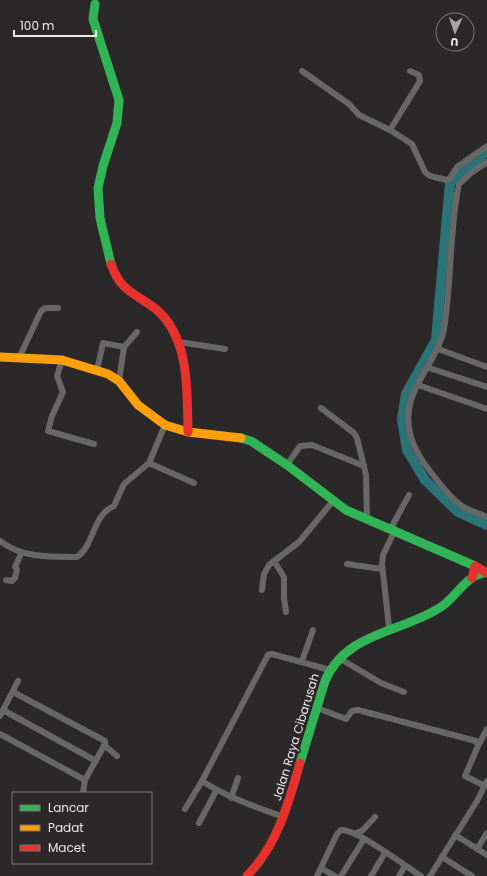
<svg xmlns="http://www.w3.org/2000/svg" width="487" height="876" viewBox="0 0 487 876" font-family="Poppins,sans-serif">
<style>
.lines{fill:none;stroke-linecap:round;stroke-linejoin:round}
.river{stroke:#2b7376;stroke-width:10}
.street{stroke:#686767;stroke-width:6}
.fast{stroke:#30b455;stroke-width:9}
.slow{stroke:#ff9f0a;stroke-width:9}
.jam{stroke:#e5322d;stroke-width:9}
.labels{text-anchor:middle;stroke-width:3.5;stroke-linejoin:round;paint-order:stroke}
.street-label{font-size:12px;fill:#ebe8e8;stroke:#2c2728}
</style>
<rect width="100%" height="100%" fill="#2b2829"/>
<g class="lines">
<path class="river" d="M 487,151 L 450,183 L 436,340 L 406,394 L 402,419 L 407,450 L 425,480 L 458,512 L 487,525"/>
<g class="street">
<path d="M 302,71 L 349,104 L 359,115 L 390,130 L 412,144 L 425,172 L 430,176 L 447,180 L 450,178 L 457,167 L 487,146"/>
<path d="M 390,130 L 420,81 L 419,75 L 410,71"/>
<path d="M 487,162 L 471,173 L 459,184 C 449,231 452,281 444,329 C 439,355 419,375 411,400 C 402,432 417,456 437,480 C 444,489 452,499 462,506 C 470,511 478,513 487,517"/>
<path d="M 179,342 L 225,349"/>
<path d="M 438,349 L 487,367"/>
<path d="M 20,356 L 41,311 L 45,308 L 58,308"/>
<path d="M 62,360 L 57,376 L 63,392 L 52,416 L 48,431 L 94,444"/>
<path d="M 429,368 L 487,387"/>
<path d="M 97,370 L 103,343 L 124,347"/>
<path d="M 119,381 L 124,347 L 137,332"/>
<path d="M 418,385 L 487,409"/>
<path d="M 321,408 L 354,433 L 357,438 L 366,475 L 367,520"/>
<path d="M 149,463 L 194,483"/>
<path d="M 287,465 L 300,446 L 312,445 L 364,466"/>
<path d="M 391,528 L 409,495"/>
<path d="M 0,541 C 22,558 50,557 77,557 C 95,545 92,515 114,506 L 124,484 L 149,463 L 165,425"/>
<path d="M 274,561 L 284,577 L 284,598 L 286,612"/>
<path d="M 347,564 L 382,569"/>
<path d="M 6,580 L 12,581 L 15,578 L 17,569 L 15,567 L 21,554"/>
<path d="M 262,590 L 264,574 L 269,565 L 299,542 L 333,501"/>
<path d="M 389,627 L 382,564 L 383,555 L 395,530"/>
<path d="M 339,658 L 381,683 L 404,692"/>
<path d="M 302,661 L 313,630"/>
<path d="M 13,692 L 105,741 L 105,744 L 85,780"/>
<path d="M 317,708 L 346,719 L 352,711 L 358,710 L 476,741 L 478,746 L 465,776 L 485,786"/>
<path d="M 3,710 L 96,761"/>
<path d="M 0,716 L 18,681"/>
<path d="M 0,734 L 85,780 L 83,793"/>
<path d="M 104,745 L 117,756"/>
<path d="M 478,746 L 487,729"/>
<path d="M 231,798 L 238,778"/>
<path d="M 185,809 L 202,781"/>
<path d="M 284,817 C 255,807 227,797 202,781 L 268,655 L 272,654 L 330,670"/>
<path d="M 199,823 L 216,791"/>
<path d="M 355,834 L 363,830 L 375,817"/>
<path d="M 455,835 L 487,855"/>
<path d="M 477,849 L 487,833"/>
<path d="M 442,857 L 472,876"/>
<path d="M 321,868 L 335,876"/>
<path d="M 317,876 L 337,834 L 341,830 C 357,829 405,866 421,876"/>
<path d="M 341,876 L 364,839"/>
<path d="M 371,876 L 385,853"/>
<path d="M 399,876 L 405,866"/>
<path d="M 430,876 L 477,801 L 487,781"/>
</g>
<g class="fast">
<path d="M 95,4 L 93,19 L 119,100 L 117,123 L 103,166 L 98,188 L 100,218 L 111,264"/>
<path d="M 241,438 L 251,441 L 287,465 L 346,510 L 475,566"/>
<path d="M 300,763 L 325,681 C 346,632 401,633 441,607 C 453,599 460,586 472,578 C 476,575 481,574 486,572"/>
</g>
<path class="slow" d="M 0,357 L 62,360 L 108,374 L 119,381 L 138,405 L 165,425 L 188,432 L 241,438"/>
<g class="jam">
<path d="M 111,264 C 121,293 136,293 157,310 C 190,339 187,392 188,432"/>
<path d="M 472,578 L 475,566 L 487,573"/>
<path d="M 247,876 C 278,844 288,804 300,763"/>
</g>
</g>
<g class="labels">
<g class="street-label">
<text transform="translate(296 737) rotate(-73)" y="4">Jalan Raya Cibarusah</text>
</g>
</g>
<rect x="12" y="792" width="140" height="72" fill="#2c2728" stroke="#787475"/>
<rect x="20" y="805" width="20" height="6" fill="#30b455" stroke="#787475"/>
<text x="48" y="812" font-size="12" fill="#ebe8e8">Lancar</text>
<rect x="20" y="825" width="20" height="6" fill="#ff9f0a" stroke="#787475"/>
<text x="48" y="832" font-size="12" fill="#ebe8e8">Padat</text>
<rect x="20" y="845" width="20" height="6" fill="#e5322d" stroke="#787475"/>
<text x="48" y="852" font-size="12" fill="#ebe8e8">Macet</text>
<g transform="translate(455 32) rotate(183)"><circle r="19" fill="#2c2728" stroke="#787475"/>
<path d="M0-3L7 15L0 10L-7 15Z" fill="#a8a5a5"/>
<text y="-6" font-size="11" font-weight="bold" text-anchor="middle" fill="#ebe8e8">U</text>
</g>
<path d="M14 30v6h82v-6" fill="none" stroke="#ebe8e8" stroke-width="2"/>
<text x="20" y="30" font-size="12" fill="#ebe8e8" stroke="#2c2728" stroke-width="3" paint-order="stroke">100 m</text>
</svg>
